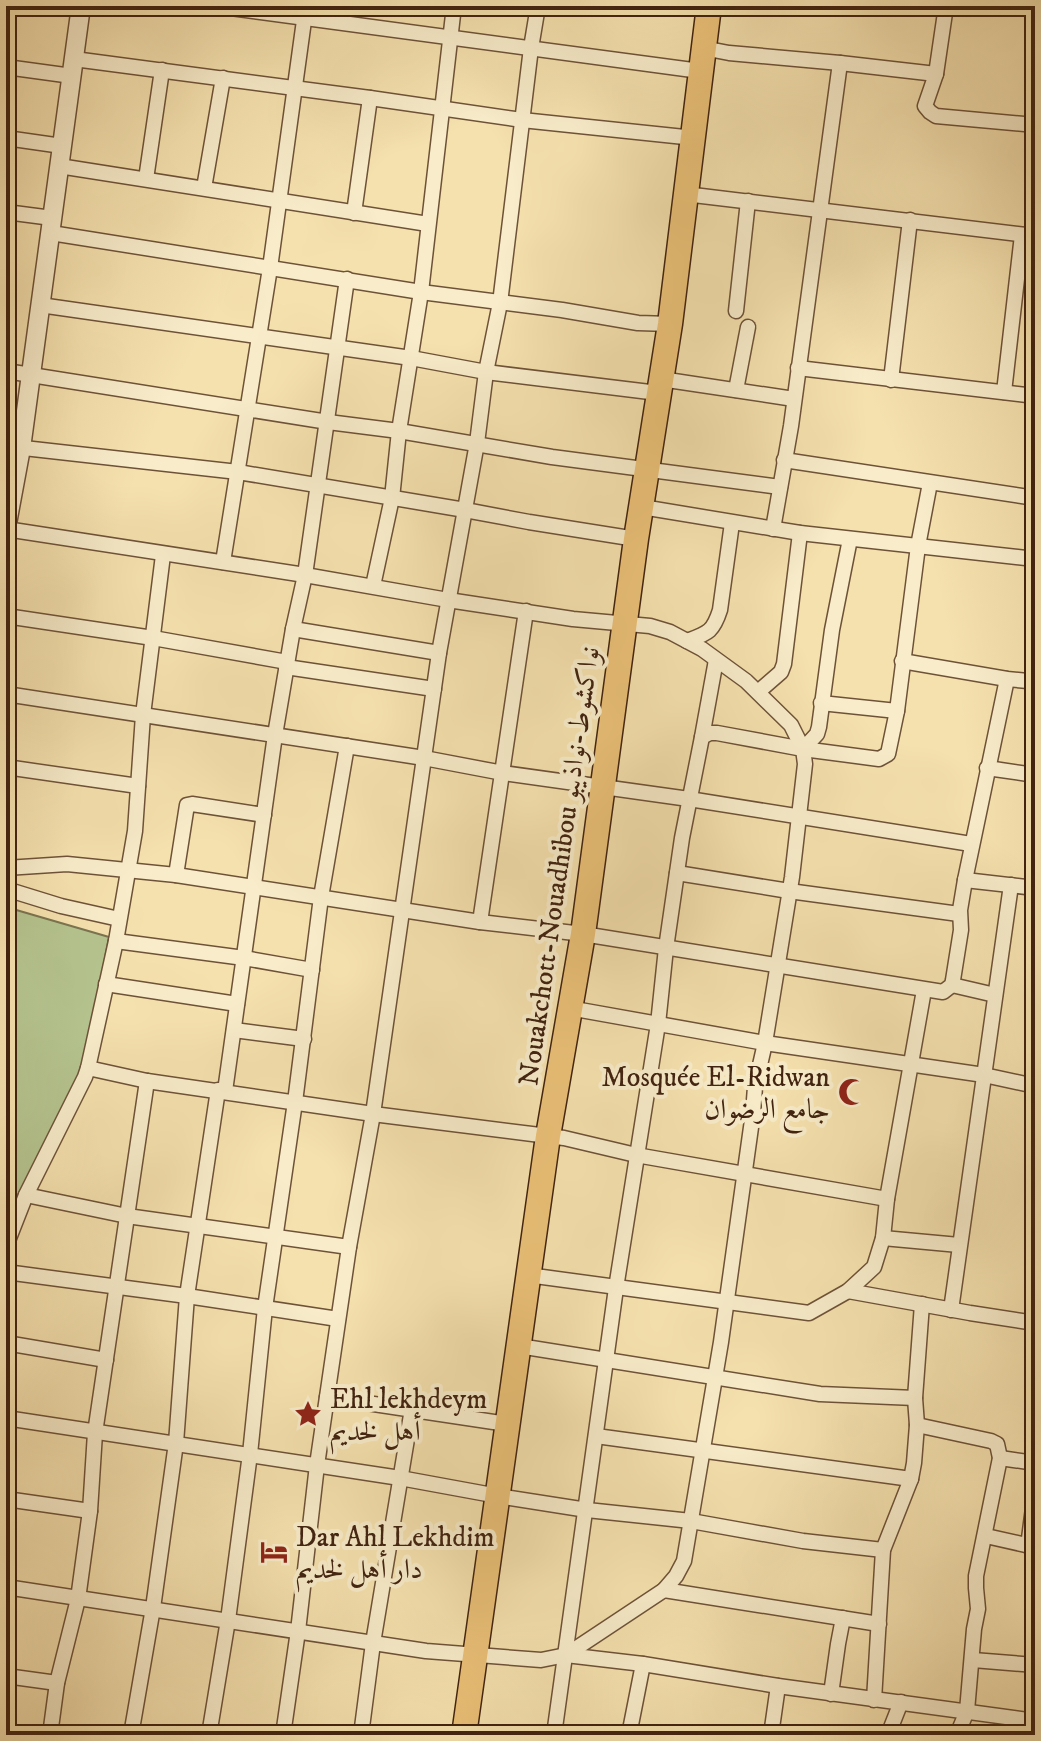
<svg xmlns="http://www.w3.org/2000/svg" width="1041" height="1741" viewBox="0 0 1041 1741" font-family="'IM FELL DW Pica',Amiri,serif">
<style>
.green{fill:#b5c48f;stroke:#7b7450;stroke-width:2}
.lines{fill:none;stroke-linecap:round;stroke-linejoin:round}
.minor-casing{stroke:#6e5238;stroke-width:17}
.tertiary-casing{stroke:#6e5238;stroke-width:21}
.trunk-casing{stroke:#412310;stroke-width:27}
.minor{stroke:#f8ecca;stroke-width:14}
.tertiary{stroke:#f8ecca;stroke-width:18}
.trunk{stroke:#eac077;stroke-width:24}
.labels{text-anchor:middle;stroke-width:8;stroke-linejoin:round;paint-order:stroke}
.street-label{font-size:28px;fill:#412310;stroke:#f8ecca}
.poi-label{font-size:28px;fill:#412310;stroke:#f8ecca;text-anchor:start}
</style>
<rect width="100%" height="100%" fill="#f5e1ae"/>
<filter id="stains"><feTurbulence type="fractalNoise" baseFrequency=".0025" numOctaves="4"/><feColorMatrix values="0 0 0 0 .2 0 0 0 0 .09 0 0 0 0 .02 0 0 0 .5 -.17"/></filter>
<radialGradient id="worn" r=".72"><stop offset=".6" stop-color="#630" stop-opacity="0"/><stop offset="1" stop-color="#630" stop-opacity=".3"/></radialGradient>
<path class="green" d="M 6,907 L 109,937 L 82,1077 L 6,1232 Z"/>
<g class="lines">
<g class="minor-casing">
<g id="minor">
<path d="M 216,6 L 700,71"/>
<path d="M 946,6 L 936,74 L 925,106 L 930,112 L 936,116 L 1035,125"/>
<path d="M 703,48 L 729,53 L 840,63 L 936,74"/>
<path d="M 74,59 L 370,98 L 522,120 L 694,138"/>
<path d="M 6,67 L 72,76"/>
<path d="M 6,138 L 62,146"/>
<path d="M 59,166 L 428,224"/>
<path d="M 146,179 L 162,70"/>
<path d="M 204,188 L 223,78"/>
<path d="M 685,194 L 1035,236"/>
<path d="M 6,212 L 52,218"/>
<path d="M 354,213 L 370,98"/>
<path d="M 51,233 L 421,292 L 562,310 L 638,323 L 670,324"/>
<path d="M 40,305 L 411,358 L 486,372 L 658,393"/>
<path d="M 736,311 L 748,201"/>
<path d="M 798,368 L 1035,396"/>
<path d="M 6,371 L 328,422 L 399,431 L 552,457 L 780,487"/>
<path d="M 661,379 L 794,399"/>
<path d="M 891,380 L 910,220"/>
<path d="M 736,390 L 748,327"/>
<path d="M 1004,392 L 1022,235"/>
<path d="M 6,446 L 238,472 L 465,510 L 529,522 L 636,539"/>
<path d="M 784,460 L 1035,498"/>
<path d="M 642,507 L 800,533 L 1035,559"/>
<path d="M 6,529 L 305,575 L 448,600 L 573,619 L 650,626 L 670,632 L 702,649 L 746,681 L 791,725 L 803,749 L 805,764 L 792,877 L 765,1043 L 755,1087 L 753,1113 L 721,1342 L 684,1561 L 676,1576 L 664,1590 L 566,1655"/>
<path d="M 773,529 L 791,426 L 840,63"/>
<path d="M 223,562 L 270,268 L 306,6"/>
<path d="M 373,586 L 392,498 L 399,431 L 421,292 L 454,6"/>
<path d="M 6,616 L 153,638 L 287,662"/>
<path d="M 293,629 L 439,653"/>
<path d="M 687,641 C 708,633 713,632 720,610 L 732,523"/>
<path d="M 902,661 L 1007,679 L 1028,681 L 1032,678 L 1035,670"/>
<path d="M 286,667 L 434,689"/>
<path d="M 758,692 L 781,672 L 784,664 L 800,533"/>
<path d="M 6,694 L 424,758 L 503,773 L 689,799 L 971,844"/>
<path d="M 821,703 L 897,711"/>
<path d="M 702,737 L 716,660"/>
<path d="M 803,749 L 817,734 L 819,727 L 832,630 L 850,539"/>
<path d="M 6,767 L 138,786"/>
<path d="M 987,768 L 1035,775"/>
<path d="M 6,868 L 67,864 L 176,875 L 480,922 L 583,934 L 943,992 L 952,985 L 953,980 L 961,930 L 960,910 L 965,880 L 1007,679"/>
<path d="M 677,873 L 789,891 L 959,914"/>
<path d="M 176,875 L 187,805 L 192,804 L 264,815"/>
<path d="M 965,880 L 1035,888"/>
<path d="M 6,889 L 61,906 L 119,919"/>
<path d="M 480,922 L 526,611"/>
<path d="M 116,941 L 244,958 L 312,970"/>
<path d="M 106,984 L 237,1004"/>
<path d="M 952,985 L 995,995"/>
<path d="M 569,1008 L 765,1043 L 984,1075 L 1035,1086"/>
<path d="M 234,1030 L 304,1039"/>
<path d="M 88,1068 L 116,941 L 135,831 L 143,715 L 163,555"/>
<path d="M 225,1091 L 275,735 L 293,629 L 305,575 L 347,279"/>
<path d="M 26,1195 L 127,1216 L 349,1247"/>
<path d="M 883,1238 L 959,1245"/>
<path d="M 6,1246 L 26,1195 L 85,1077 L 88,1068 L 147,1081 L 373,1114 L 564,1138 L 636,1155 L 887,1199"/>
<path d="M 6,1272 L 187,1296 L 338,1319"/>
<path d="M 528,1275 L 809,1313 L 848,1291 L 874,1267 L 883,1238 L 887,1199 L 924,990"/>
<path d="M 848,1291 L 970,1313 L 1035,1323"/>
<path d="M 951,1310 L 1011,885"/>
<path d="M 6,1343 L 106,1360"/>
<path d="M 519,1346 L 820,1394 L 915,1398"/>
<path d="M 327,1397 L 507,1424"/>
<path d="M 6,1418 L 400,1478 L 498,1496 L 587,1510 L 691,1521 L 803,1541 L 883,1550"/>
<path d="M 917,1425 L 991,1441 L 997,1444 L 1000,1458 L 976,1576 L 976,1588 L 978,1609 L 974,1629 L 967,1711 L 957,1735"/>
<path d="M 596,1436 L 911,1479"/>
<path d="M 1000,1458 L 1035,1463"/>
<path d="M 6,1499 L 90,1511"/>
<path d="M 986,1536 L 1035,1547"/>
<path d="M 1028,1546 L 1035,1493"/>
<path d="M 6,1587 L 426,1651 L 541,1660 L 566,1655 L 643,1664 L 778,1686 L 1035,1721"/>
<path d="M 664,1590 L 879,1624"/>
<path d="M 973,1660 L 1035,1665"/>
<path d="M 6,1676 L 57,1683"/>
<path d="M 831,1694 L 838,1644 L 843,1618"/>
<path d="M 874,1700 L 883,1550 L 911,1479 L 914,1463 L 917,1425 L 915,1398 L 922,1304"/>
<path d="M 50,1735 L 57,1683 L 78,1599 L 90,1511 L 95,1433 L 147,1081"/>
<path d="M 131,1735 L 153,1608 L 176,1443 L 187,1296 L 218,1090"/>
<path d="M 209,1735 L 228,1620 L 250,1454 L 265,1308 L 295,1102 L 321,897 L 347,746"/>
<path d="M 283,1735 L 298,1631 L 317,1465 L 349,1247 L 373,1114 L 439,653 L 477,443 L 486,372 L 500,303 L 531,48 L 538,6"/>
<path d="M 361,1735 L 373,1643 L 412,1409"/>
<path d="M 554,1735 L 616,1288 L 658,1024 L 666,948 L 682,838 L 702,737 L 710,733 L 717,733 L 803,749 L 879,759 L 888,754 L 897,711 L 918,546 L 930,483"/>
<path d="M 629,1735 L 643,1664"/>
<path d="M 771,1735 L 778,1686"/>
<path d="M 888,1735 L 901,1702"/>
</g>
</g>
<g class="tertiary-casing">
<path id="tertiary" d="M 6,529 L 21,448 L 81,6"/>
</g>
<g class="trunk-casing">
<path id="trunk" d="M 464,1735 L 548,1136 L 583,934 L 636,539 L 670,324 L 709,6"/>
</g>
<use href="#minor" class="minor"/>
<use href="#tertiary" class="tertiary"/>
<use href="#trunk" class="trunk"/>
</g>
<defs>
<g id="mosque-bare" transform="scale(2.16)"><path d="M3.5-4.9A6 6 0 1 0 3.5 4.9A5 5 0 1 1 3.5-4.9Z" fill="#8f2418" stroke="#f8ecca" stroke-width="2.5" paint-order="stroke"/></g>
<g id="sight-bare" transform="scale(2.16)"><path d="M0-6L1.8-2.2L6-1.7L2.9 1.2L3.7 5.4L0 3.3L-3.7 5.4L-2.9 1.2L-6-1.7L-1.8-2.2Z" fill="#8f2418" stroke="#f8ecca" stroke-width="2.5" paint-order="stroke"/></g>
<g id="hotel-bare" transform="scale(2.16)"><path d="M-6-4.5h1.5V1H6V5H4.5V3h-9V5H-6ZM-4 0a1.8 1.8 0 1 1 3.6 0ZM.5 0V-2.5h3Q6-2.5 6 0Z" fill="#8f2418" stroke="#f8ecca" stroke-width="2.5" paint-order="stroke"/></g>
</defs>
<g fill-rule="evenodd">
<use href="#mosque-bare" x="852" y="1092"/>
<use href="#sight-bare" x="308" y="1414"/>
<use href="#hotel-bare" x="274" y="1552"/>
</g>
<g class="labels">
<g class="street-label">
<text transform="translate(558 866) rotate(-82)" y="10">Nouakchott-Nouadhibou نواكشوط-نواذيبو</text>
</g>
<g class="poi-label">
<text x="830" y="1086" text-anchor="end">Mosquée El-Ridwan<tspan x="830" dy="32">جامع الرضوان</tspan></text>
<text x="330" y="1408">Ehl lekhdeym<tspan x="330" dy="32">أهل لخديم</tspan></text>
<text x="296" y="1546">Dar Ahl Lekhdim<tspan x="296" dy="32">دار أهل لخديم</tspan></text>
</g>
</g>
<rect width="1041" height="1741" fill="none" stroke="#f5e1ae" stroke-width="32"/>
<rect x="8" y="8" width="1025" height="1725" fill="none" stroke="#412310" stroke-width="4"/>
<rect x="16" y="16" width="1009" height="1709" fill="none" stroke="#412310" stroke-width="2"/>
<rect width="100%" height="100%" filter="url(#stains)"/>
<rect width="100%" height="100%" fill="url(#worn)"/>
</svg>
